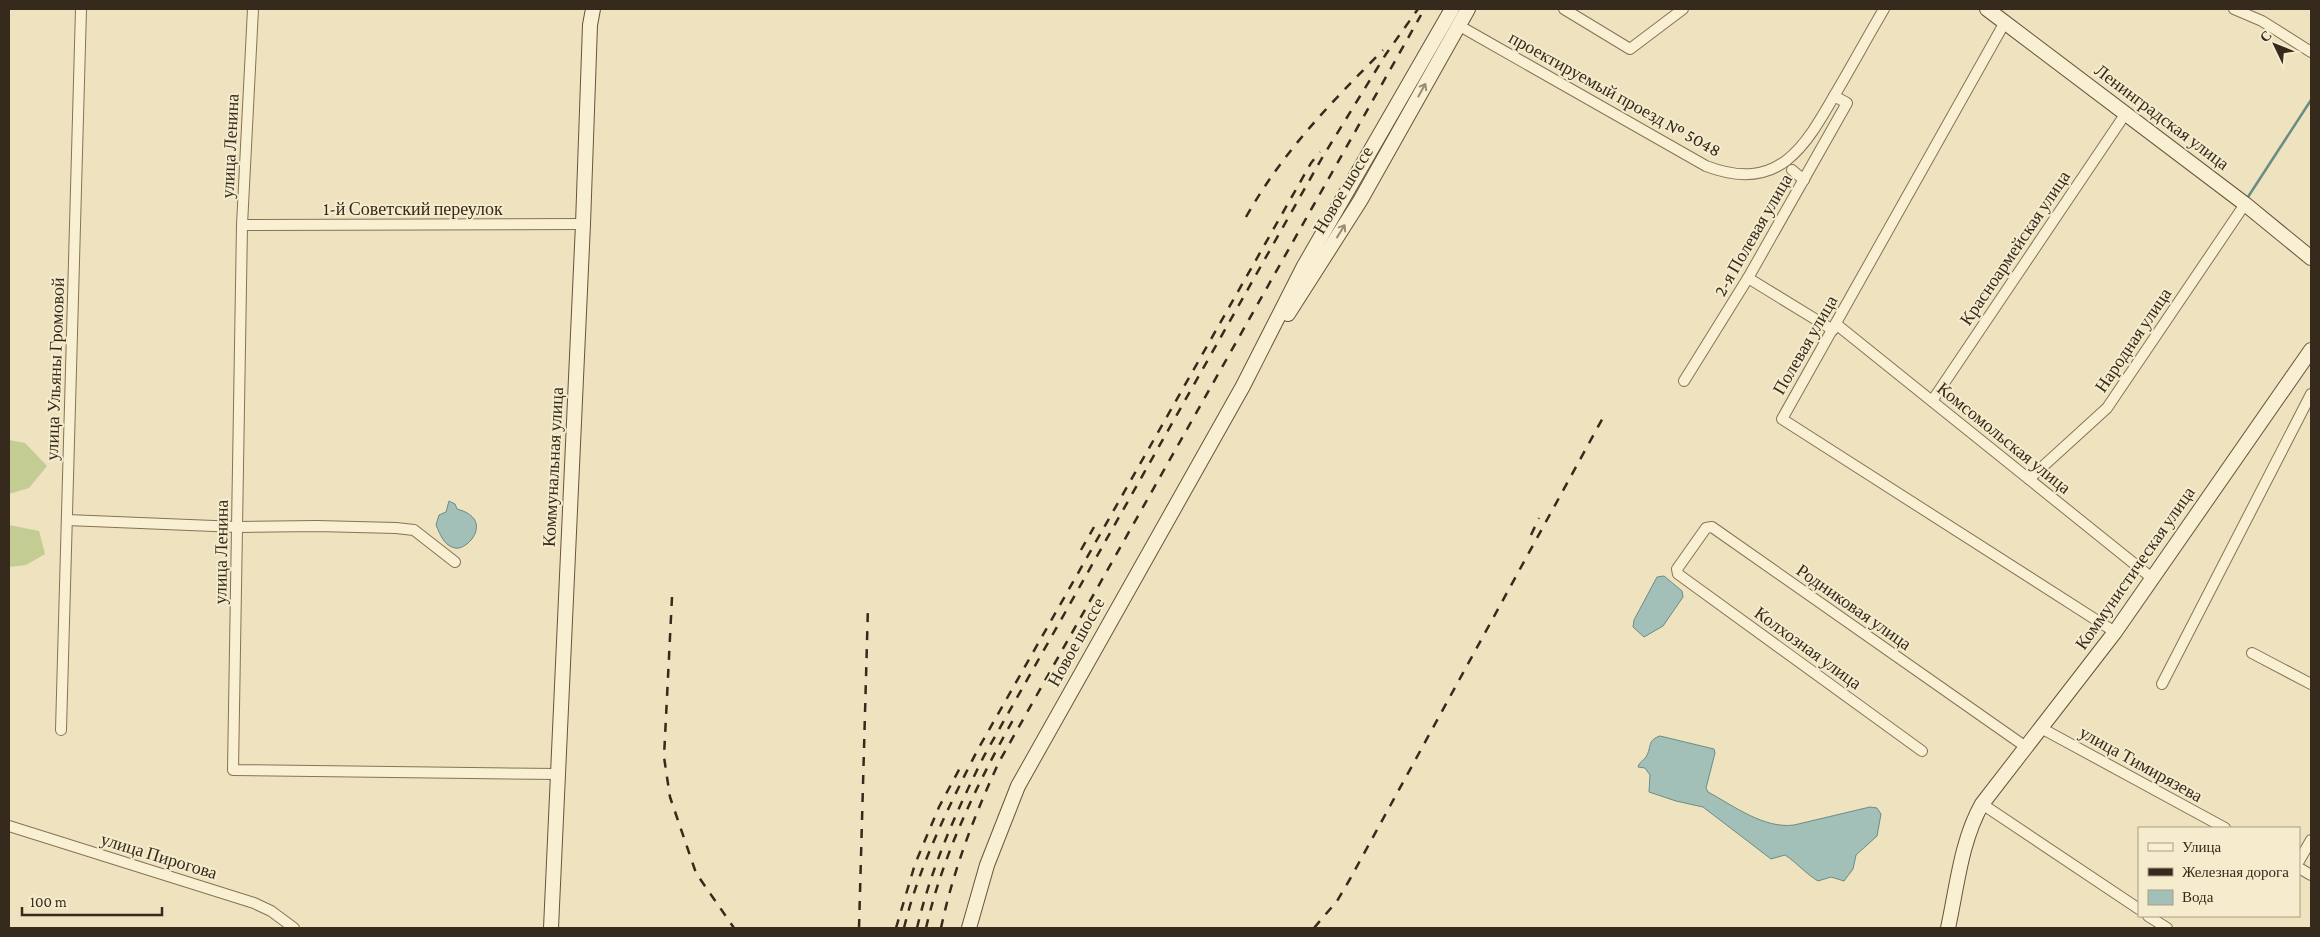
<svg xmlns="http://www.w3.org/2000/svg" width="2320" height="937" viewBox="0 0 2320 937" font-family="'Crimson Pro',serif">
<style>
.green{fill:#c2cc93}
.water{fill:#a2c0b8;stroke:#698d86}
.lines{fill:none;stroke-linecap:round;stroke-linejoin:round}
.stream{stroke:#698d86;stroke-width:2.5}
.street-casing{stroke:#867357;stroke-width:12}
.secondary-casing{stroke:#68543b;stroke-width:16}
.street{stroke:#f9efd2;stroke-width:10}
.secondary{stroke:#f9efd2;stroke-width:14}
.rail{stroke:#362a1c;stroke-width:2.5;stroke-dasharray:9 9;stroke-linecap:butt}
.oneway{stroke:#988c77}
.labels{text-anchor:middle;stroke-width:4;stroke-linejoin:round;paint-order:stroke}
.street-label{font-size:18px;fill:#362a1c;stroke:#f5ecce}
</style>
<rect width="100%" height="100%" fill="#eee2bf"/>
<g class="green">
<path d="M 9,440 L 25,443 L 47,466 L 29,488 L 9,494 Z"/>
<path d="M 9,525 L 39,531 L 45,554 L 26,565 L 9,567 Z"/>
</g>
<g class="water">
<path d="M 449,501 L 455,504 L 457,509 C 495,519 468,551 455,548 C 444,546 440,534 436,525 L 439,515 L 446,512 Z"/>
<path d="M 1664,576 L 1682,591 L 1683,597 L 1663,626 L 1644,637 L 1633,627 L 1634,620 L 1657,577 Z"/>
<path d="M 1660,736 L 1714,749 L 1715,753 L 1706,788 L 1708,792 C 1734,806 1764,829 1794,825 L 1870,807 L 1877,808 L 1881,814 L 1877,836 L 1856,855 L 1853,869 L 1844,881 L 1831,877 L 1818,881 C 1805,873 1797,863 1785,855 L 1771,859 L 1703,807 L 1676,801 L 1649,792 L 1650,775 L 1645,768 L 1638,767 C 1640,761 1643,761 1646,757 C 1652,747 1647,740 1660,736 Z"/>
</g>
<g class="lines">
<path class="stream" d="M 2246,200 L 2311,100"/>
<g class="street-casing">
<g id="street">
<path d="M 253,9 L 242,225 L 233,770 L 558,774"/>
<path d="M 1564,9 L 1630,49 L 1683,9"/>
<path d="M 2234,9 L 2262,21 L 2311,52"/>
<path d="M 2005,22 L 1782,419 L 2115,632"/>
<path d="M 1458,25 L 1706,166 C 1779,194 1805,147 1837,91 C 1853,64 1868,36 1884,9"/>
<path d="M 1792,170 L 1804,180"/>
<path d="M 242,225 L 583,224"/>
<path d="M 1748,278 L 1833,330"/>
<path d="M 1836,324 L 2152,578"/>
<path d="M 1684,381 L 1748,278 L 1847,103 L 1834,96"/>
<path d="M 1932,401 L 2126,113"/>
<path d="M 2029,479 L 2107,408 L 2245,204"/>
<path d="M 67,520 L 238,527 L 317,526 L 396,528 L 414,530 L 455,562"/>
<path d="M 2252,653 L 2311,684"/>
<path d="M 2162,684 L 2311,394"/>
<path d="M 2041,728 L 2225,828"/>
<path d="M 61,730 L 81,9"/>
<path d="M 1922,751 L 1678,574 L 1677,569 L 1706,528 L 1712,527 L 2026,747"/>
<path d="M 1982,804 L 2139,909"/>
<path d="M 9,826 L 254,903 L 271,911 L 294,928"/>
<path d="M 2299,861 L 2311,840"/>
<path d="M 2299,868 L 2311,875"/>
<path d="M 2148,916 L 2167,928"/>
</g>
</g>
<g class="secondary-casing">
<g id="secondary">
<path d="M 1987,9 L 2245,204 L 2311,258"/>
<path d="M 1288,314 L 1360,201 L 1468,9"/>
<path d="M 551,928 L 583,224 L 590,25 L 593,9"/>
<path d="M 969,928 L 987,865 L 1018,786 L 1243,386 L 1304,266 L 1452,9"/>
<path d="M 1948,928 C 1957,887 1961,841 1982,804 L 2115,632 L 2311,350"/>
</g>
</g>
<use href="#street" class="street"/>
<use href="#secondary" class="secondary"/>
<g class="rail">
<path d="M 1246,217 C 1284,150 1330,104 1383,50"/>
<path d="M 1531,535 L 1539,518"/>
<path d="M 1081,550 L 1094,527"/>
<path d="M 672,597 L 664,757 L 670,797 L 696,873 L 734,928"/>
<path d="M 859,928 L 868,606"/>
<path d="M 896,928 L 915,864 L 939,807 L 961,766"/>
<path d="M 904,928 C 919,866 948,808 977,751 L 1311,163 L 1320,152"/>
<path d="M 917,928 C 931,868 956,812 984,756 L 1322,158 L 1386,54 L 1418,9"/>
<path d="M 926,928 C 943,854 976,786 1013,720"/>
<path d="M 941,928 C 953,871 974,816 999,762 L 1421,15"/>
<path d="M 1314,928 L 1337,901 L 1350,879 L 1605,414"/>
</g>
</g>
<defs><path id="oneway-shaft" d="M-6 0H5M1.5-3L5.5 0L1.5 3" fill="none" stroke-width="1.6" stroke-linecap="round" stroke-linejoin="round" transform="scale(1.25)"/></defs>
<g class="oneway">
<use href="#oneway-shaft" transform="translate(1422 90) rotate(-61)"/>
<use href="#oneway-shaft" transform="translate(1341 231) rotate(-58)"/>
</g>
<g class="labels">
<g class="street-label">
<text transform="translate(1615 94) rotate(29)" y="6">проектируемый проезд № 5048</text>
<text transform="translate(2162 117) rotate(37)" y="6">Ленинградская улица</text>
<text transform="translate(230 146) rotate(-87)" y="6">улица Ленина</text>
<text transform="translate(1343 190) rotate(-59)" y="6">Новое шоссе</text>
<text x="413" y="215">1-й Советский переулок</text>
<text transform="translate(1753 235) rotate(-60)" y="6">2-я Полевая улица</text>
<text transform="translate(2015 248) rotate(-56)" y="6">Красноармейская улица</text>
<text transform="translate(2133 340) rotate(-56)" y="6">Народная улица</text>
<text transform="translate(1805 345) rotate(-60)" y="6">Полевая улица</text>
<text transform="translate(55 369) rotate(-88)" y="6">улица Ульяны Громовой</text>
<text transform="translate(2004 438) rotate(39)" y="6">Комсомольская улица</text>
<text transform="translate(553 467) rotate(-87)" y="6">Коммунальная улица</text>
<text transform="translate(221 552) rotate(-89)" y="6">улица Ленина</text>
<text transform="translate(2135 568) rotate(-55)" y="6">Коммунистическая улица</text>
<text transform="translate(1854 607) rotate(35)" y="6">Родниковая улица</text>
<text transform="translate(1076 642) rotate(-61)" y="6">Новое шоссе</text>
<text transform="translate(1808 648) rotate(36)" y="6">Колхозная улица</text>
<text transform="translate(2141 764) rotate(29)" y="6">улица Тимирязева</text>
<text transform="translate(159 856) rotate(17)" y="6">улица Пирогова</text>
</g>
</g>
<rect width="2320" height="937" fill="none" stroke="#362a1c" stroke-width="20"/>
<rect x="2138" y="827" width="162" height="90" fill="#f5ecce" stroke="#a99e87"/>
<rect x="2148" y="843" width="25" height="8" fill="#f9efd2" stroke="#a99e87"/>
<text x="2182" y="852" font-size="15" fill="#362a1c">Улица</text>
<rect x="2148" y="868" width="25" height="8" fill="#362a1c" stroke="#a99e87"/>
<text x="2182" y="877" font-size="15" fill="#362a1c">Железная дорога</text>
<rect x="2148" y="890" width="25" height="15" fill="#a2c0b8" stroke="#a99e87"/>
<text x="2182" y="902" font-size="15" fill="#362a1c">Вода</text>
<g transform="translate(2275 45) rotate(313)" stroke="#f5ecce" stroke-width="4" paint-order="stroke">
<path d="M0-4L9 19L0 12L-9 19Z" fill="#362a1c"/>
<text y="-8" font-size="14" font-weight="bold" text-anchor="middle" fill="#362a1c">С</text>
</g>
<path d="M22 907v8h140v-8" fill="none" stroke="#362a1c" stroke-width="2.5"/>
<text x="30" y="907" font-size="15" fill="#362a1c" stroke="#f5ecce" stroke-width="4" paint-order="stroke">100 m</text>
</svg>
